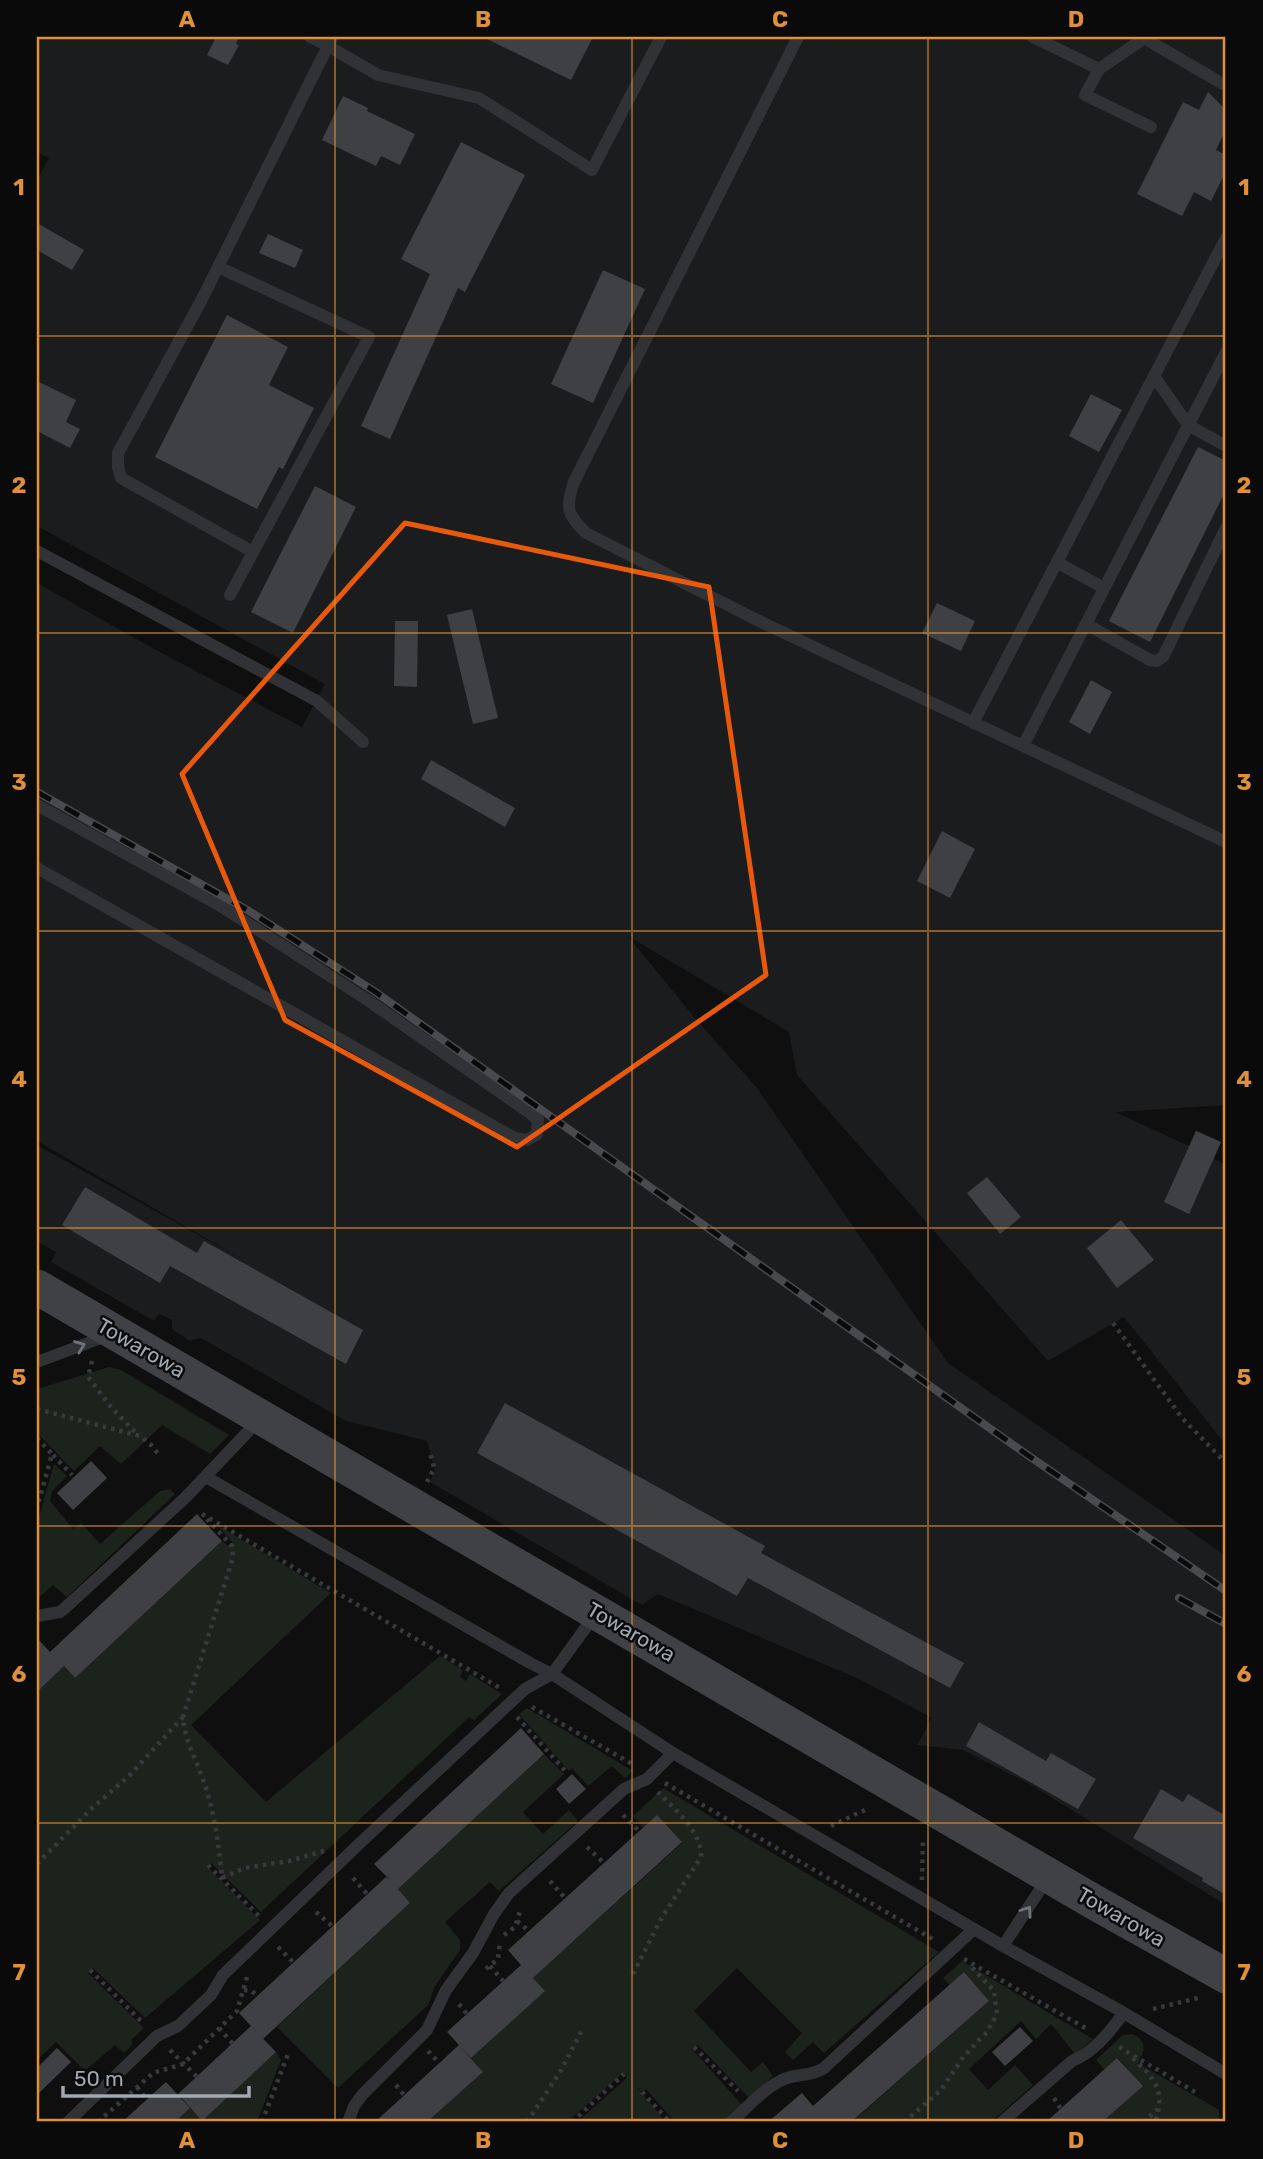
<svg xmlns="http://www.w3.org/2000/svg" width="1263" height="2159" viewBox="0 0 1263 2159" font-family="Rubik,sans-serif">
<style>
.built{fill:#1b1c1d}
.green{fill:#1c231c}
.building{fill:#3e4043}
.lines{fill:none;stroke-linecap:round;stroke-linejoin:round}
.path{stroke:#37393c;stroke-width:4.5;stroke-dasharray:3.5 5;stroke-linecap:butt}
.service{stroke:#313235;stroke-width:12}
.secondary{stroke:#3f4145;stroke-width:35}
.rail-casing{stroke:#484a4e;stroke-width:8}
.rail{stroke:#0a0a0b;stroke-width:5;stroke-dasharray:16;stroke-linecap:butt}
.oneway{stroke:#6f7379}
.marked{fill:none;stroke:#e8590c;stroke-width:5;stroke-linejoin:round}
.grid{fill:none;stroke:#e09137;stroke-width:2;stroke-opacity:0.55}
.labels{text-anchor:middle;stroke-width:5;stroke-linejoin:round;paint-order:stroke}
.street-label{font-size:21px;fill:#a2a8b0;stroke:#0a0a0b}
.neatline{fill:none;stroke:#e09137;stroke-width:2.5}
.grid-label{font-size:23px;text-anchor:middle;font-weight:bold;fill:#e09137}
</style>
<rect width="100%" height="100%" fill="#0f0f10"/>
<path class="built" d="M 37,37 L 1226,37 L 1226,1105 L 1115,1112 L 1189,1146 L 1196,1130 L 1221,1142 L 1214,1159 L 1226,1165 L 1226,1445 L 1124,1317 L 1048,1361 L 797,1075 L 789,1032 L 628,936 L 694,1017 L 757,1088 L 948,1363 L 1226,1556 L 1226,1905 L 1028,1783 L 963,1750 L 917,1745 L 932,1718 L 859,1679 L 658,1594 L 642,1605 L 430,1482 L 435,1471 L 427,1441 L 346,1421 L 201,1338 L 190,1341 L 172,1329 L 172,1320 L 159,1314 L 154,1321 L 51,1262 L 56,1252 L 37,1241 L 37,1145 L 254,1266 L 37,1141 L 37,583 L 156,650 L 302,727 L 325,684 L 37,526 L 37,180 L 49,158 L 37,152 Z"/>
<g class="green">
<path d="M 109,1367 L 121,1370 L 229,1435 L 210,1454 L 162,1425 L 121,1464 L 100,1446 L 74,1471 L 37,1433 L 37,1389 Z"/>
<path d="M 54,1464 L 67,1476 L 52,1491 L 50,1501 L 73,1529 L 81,1523 L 100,1544 L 160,1491 L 170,1489 L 175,1494 L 67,1597 L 53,1585 L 37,1599 L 37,1524 Z"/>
<path d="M 217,1525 L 331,1593 L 191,1725 L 266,1802 L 440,1656 L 463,1670 L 460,1677 L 466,1681 L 470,1674 L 502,1694 L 474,1720 L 469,1717 L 261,1912 L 211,1863 L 207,1866 L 260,1920 L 145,2018 L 93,1968 L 88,1973 L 144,2028 L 131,2040 L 133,2044 L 124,2053 L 115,2045 L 85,2071 L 56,2042 L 37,2060 L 37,1692 L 64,1666 L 75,1678 L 222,1541 L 228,1546 L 232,1542 Z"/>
<path d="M 527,1708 L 633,1771 L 625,1778 L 612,1766 L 588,1786 L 572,1768 L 569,1771 L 519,1714 Z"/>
<path d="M 544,1754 L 564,1774 L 523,1812 L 543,1834 L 569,1810 L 578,1821 L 499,1891 L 490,1882 L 445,1922 L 460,1940 L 460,1950 L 435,1986 L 428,2005 L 338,2088 L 277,2027 L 410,1903 L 398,1889 Z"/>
<path d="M 663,1788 L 939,1952 L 824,2053 L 813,2042 L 793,2060 L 785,2052 L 802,2033 L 737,1968 L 694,2011 L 751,2072 L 763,2062 L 773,2076 L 750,2099 L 698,2045 L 692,2049 L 742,2105 L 722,2122 L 675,2122 L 646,2089 L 642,2092 L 635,2085 L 666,2122 L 577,2122 L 627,2078 L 623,2073 L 567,2122 L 531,2122 L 527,2118 L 522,2122 L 427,2122 L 483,2072 L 471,2058 L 544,1991 L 533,1978 L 682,1843 L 657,1815 L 643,1828 L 633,1816 Z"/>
<path d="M 962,1961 L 1093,2039 L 1075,2054 L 1051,2024 L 1036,2039 L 1021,2021 L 969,2069 L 988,2090 L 1015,2065 L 1033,2085 L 991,2122 L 852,2122 L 989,2001 L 964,1972 L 950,1985 L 943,1978 Z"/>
<path d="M 1132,2034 C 1148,2041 1145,2051 1138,2063 L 1219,2110 L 1219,2122 L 1102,2122 L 1142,2086 L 1118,2058 L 1105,2070 L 1096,2060 L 1123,2035 Z"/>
<path d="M 276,2052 L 281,2060 L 257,2122 L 175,2122 L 190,2108 L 202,2120 Z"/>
</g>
<g class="building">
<path d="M 216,37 L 239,37 L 236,44 L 239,45 L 228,65 L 207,55 Z"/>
<path d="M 483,37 L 593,37 L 571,80 Z"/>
<path d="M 1208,92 L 1226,110 L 1226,129 L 1216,150 L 1226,155 L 1226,171 L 1211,201 L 1194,192 L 1182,216 L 1137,194 L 1183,102 L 1199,110 Z"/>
<path d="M 343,96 L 368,108 L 367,111 L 415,134 L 400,165 L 381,156 L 376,166 L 322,140 Z"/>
<path d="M 461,142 L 525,175 L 465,292 L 458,288 L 390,439 L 361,426 L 430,274 L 401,259 Z"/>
<path d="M 37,223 L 84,250 L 72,270 L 37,250 Z"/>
<path d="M 268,234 L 303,250 L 295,268 L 259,253 Z"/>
<path d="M 603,270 L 645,289 L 593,403 L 551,384 Z"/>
<path d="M 227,315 L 288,347 L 269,385 L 314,408 L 283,469 L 279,467 L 257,509 L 155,457 Z"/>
<path d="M 37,381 L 76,400 L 66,422 L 80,429 L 70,448 L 37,431 Z"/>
<path d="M 1091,394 L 1122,410 L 1099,452 L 1069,436 Z"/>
<path d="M 1198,447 L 1226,461 L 1226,490 L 1150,642 L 1109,621 Z"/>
<path d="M 315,486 L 356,507 L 293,633 L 251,612 Z"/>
<path d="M 937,603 L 975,621 L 961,651 L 922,633 Z"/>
<path d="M 472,609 L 498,718 L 473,724 L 447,615 Z"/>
<path d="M 395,621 L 418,621 L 417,687 L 394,686 Z"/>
<path d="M 1091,680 L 1112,692 L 1090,734 L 1069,722 Z"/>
<path d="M 431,760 L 515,808 L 505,827 L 421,779 Z"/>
<path d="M 942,831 L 975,849 L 950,898 L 917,881 Z"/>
<path d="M 1196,1131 L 1221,1142 L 1189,1214 L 1164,1202 Z"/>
<path d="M 987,1177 L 1021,1217 L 1000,1234 L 967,1193 Z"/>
<path d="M 85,1187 L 197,1253 L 204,1241 L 363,1330 L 346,1364 L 170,1266 L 160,1283 L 62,1225 Z"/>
<path d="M 1121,1220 L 1154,1260 L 1117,1288 L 1087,1248 Z"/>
<path d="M 505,1403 L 765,1546 L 761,1553 L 964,1663 L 950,1688 L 748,1578 L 737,1596 L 477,1453 Z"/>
<path d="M 91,1461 L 107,1478 L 73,1510 L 57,1493 Z"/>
<path d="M 197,1514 L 222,1541 L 75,1678 L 64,1666 L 37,1692 L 37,1638 L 50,1652 Z"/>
<path d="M 979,1722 L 1046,1761 L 1051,1753 L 1096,1779 L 1078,1809 L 966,1746 Z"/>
<path d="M 521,1728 L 544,1754 L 398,1889 L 410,1903 L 263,2039 L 239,2013 L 386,1877 L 390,1880 L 374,1864 Z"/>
<path d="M 572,1774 L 586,1789 L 569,1804 L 556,1789 Z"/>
<path d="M 1161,1789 L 1183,1802 L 1188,1794 L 1226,1816 L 1226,1895 L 1202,1881 L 1203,1878 L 1133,1838 Z"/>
<path d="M 657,1815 L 682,1842 L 533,1978 L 545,1991 L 471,2058 L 459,2045 L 483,2072 L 427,2122 L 375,2122 L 459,2045 L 447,2032 L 521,1965 L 508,1950 Z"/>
<path d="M 964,1972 L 989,2001 L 851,2122 L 768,2122 L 802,2093 L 813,2106 Z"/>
<path d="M 251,2026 L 276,2052 L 202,2121 L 178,2094 Z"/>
<path d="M 1020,2027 L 1033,2041 L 1005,2066 L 992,2052 Z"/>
<path d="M 57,2048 L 71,2062 L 37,2095 L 37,2068 Z"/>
<path d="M 1117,2058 L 1143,2086 L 1102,2122 L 1046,2122 Z"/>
<path d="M 166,2082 L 190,2108 L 175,2122 L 122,2122 Z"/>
</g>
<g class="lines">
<g class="path">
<path d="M 1113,1323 L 1182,1418 L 1226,1463"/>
<path d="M 92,1361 L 88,1377 L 111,1407 L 137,1434"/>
<path d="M 37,1409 L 140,1436 L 151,1445 L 160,1456"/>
<path d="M 37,1438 L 52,1454 L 37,1508"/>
<path d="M 53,1455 L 72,1475"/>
<path d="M 427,1482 L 434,1468 L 430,1452"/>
<path d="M 202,1514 L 500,1688"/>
<path d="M 207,1519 L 232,1546 L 233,1557 L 183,1717 C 184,1740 198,1763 205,1785 C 215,1816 219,1846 222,1878 L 245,1868 L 289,1861 L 324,1851"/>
<path d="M 532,1707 L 634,1765"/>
<path d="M 517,1717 L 568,1774"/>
<path d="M 665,1783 L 936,1941"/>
<path d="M 623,1815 L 639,1831"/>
<path d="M 831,1826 L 869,1808"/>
<path d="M 587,1847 L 604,1863"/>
<path d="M 37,1864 L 90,1810 L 129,1776 L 183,1717"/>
<path d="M 208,1865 L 259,1916"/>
<path d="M 353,1878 L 367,1894"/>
<path d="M 922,1880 L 923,1838"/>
<path d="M 550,1881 L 565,1898"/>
<path d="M 316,1912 L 332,1926"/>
<path d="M 517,1921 L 529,1931"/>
<path d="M 504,1935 L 515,1927 L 520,1911"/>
<path d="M 278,1947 L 293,1962"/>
<path d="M 964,1959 L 1087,2029"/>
<path d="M 490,1966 L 503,1981"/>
<path d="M 486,1969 L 498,1959 L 500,1942"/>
<path d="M 90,1970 L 144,2024"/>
<path d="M 633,1974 L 661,1919 L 701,1857 C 702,1831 674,1809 658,1792"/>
<path d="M 244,1990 L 252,1991 L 257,1996"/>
<path d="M 459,2004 L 467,2014"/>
<path d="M 1153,2009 L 1202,1997"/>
<path d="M 219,2028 L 233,2044"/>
<path d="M 694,2047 L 738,2091"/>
<path d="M 1119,2047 L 1195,2092"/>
<path d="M 170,2050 L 197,2077"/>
<path d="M 428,2051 L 439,2063"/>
<path d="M 1133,2058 C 1155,2079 1166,2091 1155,2122"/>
<path d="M 396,2085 L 404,2095"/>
<path d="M 137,2087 L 147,2100"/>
<path d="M 642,2092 L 670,2122"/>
<path d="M 1054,2098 L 1061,2109"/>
<path d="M 98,2122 L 153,2073 L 183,2064 L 237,2011 L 247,1977"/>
<path d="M 262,2122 L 288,2054"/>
<path d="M 527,2122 L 560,2072 L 583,2028"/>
<path d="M 572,2122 L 624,2074"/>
<path d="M 904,2122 L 941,2090 L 964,2056 L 987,2032 L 997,2014 L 994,1991 L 969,1964"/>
<path d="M 1143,2122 L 1158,2109"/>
</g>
<g class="service">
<path d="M 310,37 L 328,46 L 333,37"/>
<path d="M 798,37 L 574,482 C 565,508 567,514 586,533 L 755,619 L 1226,842"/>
<path d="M 1033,37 L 1099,69 L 1146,37"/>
<path d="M 1144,38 L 1223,84"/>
<path d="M 1099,69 L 1085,95 L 1151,127"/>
<path d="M 218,267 L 369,337 L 230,595"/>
<path d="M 1154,376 L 1188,425 L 1226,446"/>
<path d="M 37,551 L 317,701 L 363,742"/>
<path d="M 253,552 L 121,478 L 118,467 L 118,453 L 201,301 L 328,46 L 378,75 L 479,98 L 592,170 L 661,37"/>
<path d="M 1058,563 L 1104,588"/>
<path d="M 1086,624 L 1150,660 L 1157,661 L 1163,657 L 1226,528"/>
<path d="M 973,723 L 1226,238"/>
<path d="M 1024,744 L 1226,352"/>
<path d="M 37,805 L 219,905 L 366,999 L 530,1113 L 538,1120 L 537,1134 L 527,1140 L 513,1137 L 37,868"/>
<path d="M 37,1362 L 109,1335"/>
<path d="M 206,1477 L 530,1663 L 552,1674"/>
<path d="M 595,1615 L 552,1674 L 673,1753 L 1003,1946 L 1119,2010 L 1226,2074"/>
<path d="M 37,1616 L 60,1612 L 65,1608 L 185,1498 L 259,1420"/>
<path d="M 1003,1946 L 1047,1879"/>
<path d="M 68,2122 L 157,2036 L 178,2026 L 211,1995 L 223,1975 L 359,1844 L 525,1689 L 552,1674"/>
<path d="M 348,2122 L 354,2106 L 363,2094 L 427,2030 L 446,1990 L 473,1953 L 494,1914 L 509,1893 L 624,1789 L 647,1779 L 673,1753"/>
<path d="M 731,2122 C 747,2108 763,2089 782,2080 C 796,2073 811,2077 824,2068 L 974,1929"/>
<path d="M 1002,2122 L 1072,2061 C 1095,2052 1109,2032 1124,2013"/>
</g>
<path class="secondary" d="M 37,1287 L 1094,1902 L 1226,1976"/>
<g class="rail-casing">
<g id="rail">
<path d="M 37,792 L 249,911 L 374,991 L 1026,1454 L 1226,1591"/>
<path d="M 1179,1598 L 1226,1624"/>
</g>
</g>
<use href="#rail" class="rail"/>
</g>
<defs><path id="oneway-chevron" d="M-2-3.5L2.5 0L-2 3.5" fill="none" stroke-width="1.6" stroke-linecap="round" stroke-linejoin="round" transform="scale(1.75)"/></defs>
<g class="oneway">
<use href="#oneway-chevron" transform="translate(80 1346) rotate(-21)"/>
<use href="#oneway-chevron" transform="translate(1027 1911) rotate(-56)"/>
</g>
<path class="marked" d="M 405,523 L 709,587 L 766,975 L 517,1147 L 285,1020 L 182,774 Z"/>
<path class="grid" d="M 335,37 L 335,2122M 632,37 L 632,2122M 928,37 L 928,2122M 37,336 L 1226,336M 37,633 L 1226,633M 37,931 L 1226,931M 37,1228 L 1226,1228M 37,1526 L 1226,1526M 37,1823 L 1226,1823"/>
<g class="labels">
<g class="street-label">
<text transform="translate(141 1348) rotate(30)" y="7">Towarowa</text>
<text transform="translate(631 1632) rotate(30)" y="7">Towarowa</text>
<text transform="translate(1121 1917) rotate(30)" y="7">Towarowa</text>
</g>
</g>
<rect width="1263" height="2159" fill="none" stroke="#0a0a0b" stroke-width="77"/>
<path d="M63 2086v10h186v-10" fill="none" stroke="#a2a8b0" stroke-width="3.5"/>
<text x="74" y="2086" font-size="21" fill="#a2a8b0" stroke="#0a0a0b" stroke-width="5" paint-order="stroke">50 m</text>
<rect x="38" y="38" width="1186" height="2082" class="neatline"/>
<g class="grid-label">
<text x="187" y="27">A</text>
<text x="483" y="27">B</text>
<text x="780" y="27">C</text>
<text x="1076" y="27">D</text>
<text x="19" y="195">1</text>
<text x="1244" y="195">1</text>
<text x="19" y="493">2</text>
<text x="1244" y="493">2</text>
<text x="19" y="790">3</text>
<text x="1244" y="790">3</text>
<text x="19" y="1087">4</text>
<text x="1244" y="1087">4</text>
<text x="19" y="1385">5</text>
<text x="1244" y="1385">5</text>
<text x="19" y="1682">6</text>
<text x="1244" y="1682">6</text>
<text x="19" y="1980">7</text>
<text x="1244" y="1980">7</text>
<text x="187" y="2148">A</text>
<text x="483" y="2148">B</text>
<text x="780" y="2148">C</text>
<text x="1076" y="2148">D</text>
</g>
</svg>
